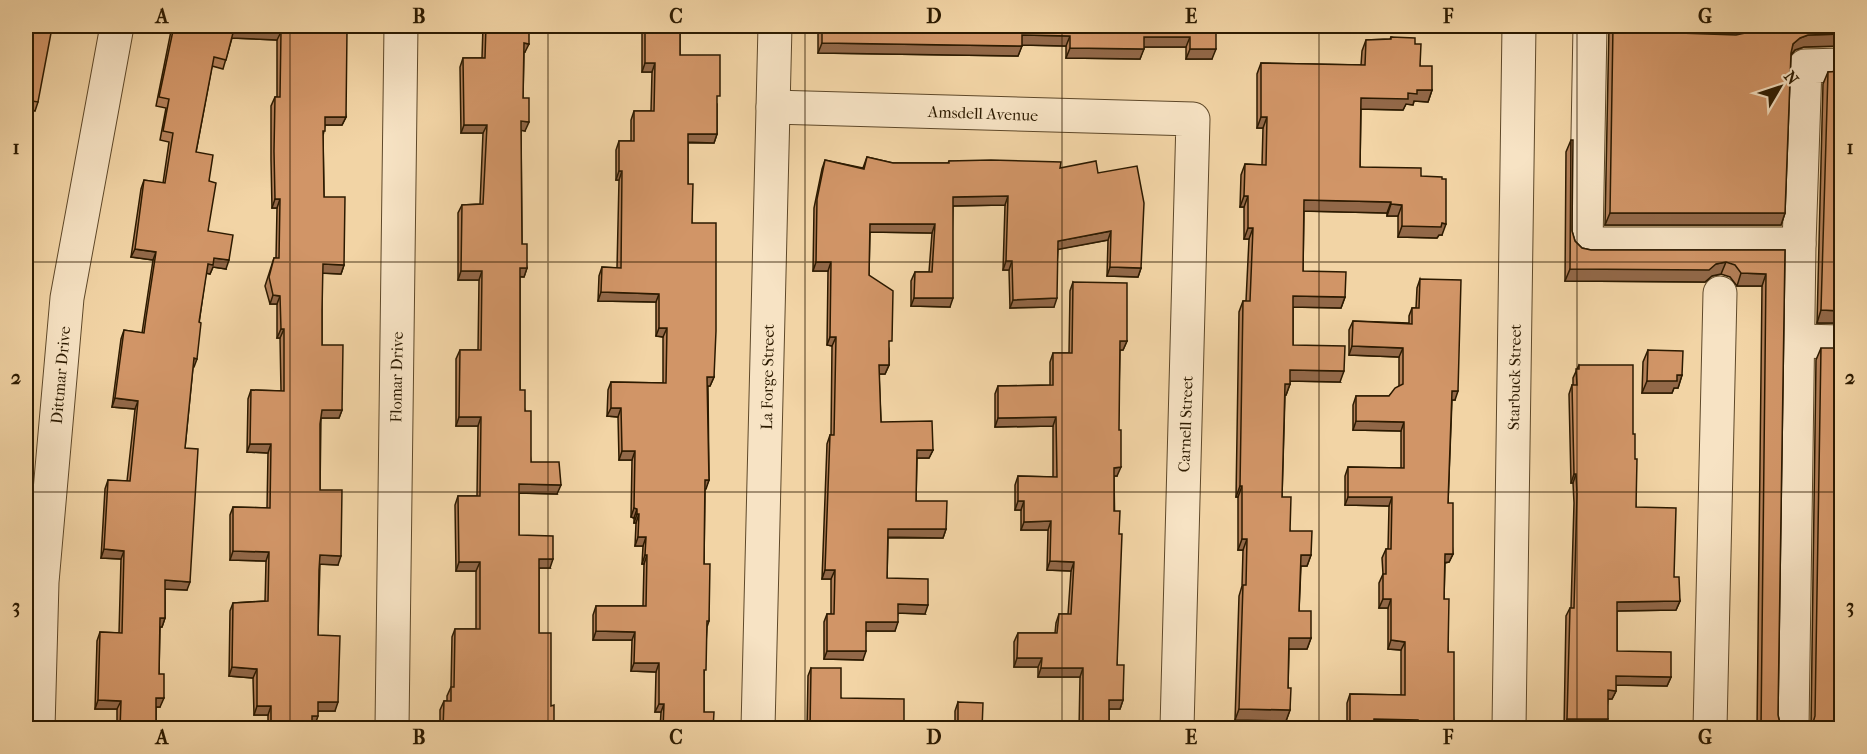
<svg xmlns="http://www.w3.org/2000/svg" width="1867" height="754" viewBox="0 0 1867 754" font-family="'IM FELL French Canon',serif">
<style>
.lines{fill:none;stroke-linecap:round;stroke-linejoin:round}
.minor-casing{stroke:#5e4829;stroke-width:35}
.minor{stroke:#f7e3c4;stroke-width:33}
.wall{fill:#b48059;stroke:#2c1a00;stroke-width:1.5}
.shaded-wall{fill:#926848;stroke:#2c1a00;stroke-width:1.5}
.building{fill:#d19567;stroke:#2c1a00;stroke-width:1.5}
.grid{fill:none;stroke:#2c1a00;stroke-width:1.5;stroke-opacity:0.55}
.labels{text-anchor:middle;stroke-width:4.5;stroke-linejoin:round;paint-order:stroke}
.street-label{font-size:16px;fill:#2c1a00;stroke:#f7e3c4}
.neatline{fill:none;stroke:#2c1a00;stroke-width:2}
.grid-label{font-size:20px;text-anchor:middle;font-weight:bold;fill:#2c1a00}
</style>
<rect width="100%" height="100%" fill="#f2d4a5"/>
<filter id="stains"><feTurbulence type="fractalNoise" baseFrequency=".00333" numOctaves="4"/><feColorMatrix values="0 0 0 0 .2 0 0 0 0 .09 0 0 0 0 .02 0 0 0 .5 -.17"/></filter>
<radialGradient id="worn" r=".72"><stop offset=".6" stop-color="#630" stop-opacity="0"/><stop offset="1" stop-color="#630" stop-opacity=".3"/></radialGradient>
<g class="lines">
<g class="minor-casing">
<g id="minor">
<path d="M 1590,26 L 1586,244 L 1799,244 L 1792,728"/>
<path d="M 1646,26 L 1732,29 L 1734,26"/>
<path d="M 773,107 L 1193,119 L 1177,728"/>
<path d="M 1799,244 L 1805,66 L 1842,65"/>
<path d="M 1798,341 L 1842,342"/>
<path d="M 38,728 L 42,582 L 67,298 L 117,26"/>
<path d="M 392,728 L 401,26"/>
<path d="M 758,728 L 775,26"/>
<path d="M 1509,728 L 1519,26"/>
<path d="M 1710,728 L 1720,293"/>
</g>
</g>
<use href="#minor" class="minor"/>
</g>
<g class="wall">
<path d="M 26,26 L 30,29 L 38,102 L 35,111 L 26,109 Z"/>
<path d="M 172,26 L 337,26 L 346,117 L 342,125 L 325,125 L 323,136 L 324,197 L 344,265 L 341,274 L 322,273 L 322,345 L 342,410 L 339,418 L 321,418 L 320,490 L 338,565 L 320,564 L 318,635 L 335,711 L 318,711 L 315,725 L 312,725 L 312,729 L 268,729 L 268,715 L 254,715 L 253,678 L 229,676 L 230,611 L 233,603 L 265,601 L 266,561 L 230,560 L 230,515 L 233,507 L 267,508 L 268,453 L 247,452 L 248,399 L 251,390 L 281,391 L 280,338 L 277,338 L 277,304 L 270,304 L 265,286 L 274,258 L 276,258 L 277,208 L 272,208 L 271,160 L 271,106 L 275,97 L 277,97 L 277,40 L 232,38 L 223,69 L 212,66 L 196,152 L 209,181 L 208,231 L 226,269 L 213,267 L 210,274 L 206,273 L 193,367 L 185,448 L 187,590 L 165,589 L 165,618 L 162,627 L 160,627 L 159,674 L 160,707 L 156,707 L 156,729 L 117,729 L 117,709 L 95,709 L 97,641 L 100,632 L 119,633 L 121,559 L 101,558 L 105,489 L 108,480 L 127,481 L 135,409 L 112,407 L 121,339 L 124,330 L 142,333 L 153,260 L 131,257 L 141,189 L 144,180 L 163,183 L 169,142 L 160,140 L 166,108 L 156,106 Z"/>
<path d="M 483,26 L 529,26 L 525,52 L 524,52 L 523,98 L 525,131 L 521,130 L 522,244 L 527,268 L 524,277 L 520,277 L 520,390 L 525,411 L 531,462 L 557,494 L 519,493 L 519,535 L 550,568 L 539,568 L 539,633 L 554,729 L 440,729 L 440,710 L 444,701 L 447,701 L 447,696 L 451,687 L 452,637 L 455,629 L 476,629 L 476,571 L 456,571 L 455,505 L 458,496 L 477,496 L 478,426 L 456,426 L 456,359 L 460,350 L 478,350 L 479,280 L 458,280 L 458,213 L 462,205 L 480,204 L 483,133 L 461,133 L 460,67 L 463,58 L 482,58 Z"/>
<path d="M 642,26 L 680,26 L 680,55 L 717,104 L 717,134 L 714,143 L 688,143 L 688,184 L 692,223 L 714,377 L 710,386 L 708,386 L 709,480 L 705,489 L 704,564 L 709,621 L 707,627 L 704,676 L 704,712 L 713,729 L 660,729 L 661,712 L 655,712 L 656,672 L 631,671 L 632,640 L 593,640 L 593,615 L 596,606 L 643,606 L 644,564 L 642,564 L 643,546 L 635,546 L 636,523 L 634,523 L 634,518 L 631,517 L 632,460 L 619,460 L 618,417 L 607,416 L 608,390 L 611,382 L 663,383 L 663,337 L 656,336 L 656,302 L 598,301 L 599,276 L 602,267 L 617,268 L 619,180 L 616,180 L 616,150 L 619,141 L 631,141 L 631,120 L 634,111 L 651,111 L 652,72 L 642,72 Z"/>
<path d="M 818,26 L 1216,26 L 1212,59 L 1186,59 L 1186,47 L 1144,47 L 1140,59 L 1066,58 L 1066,46 L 1022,45 L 1018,56 L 818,53 Z"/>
<path d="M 1609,26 L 1637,26 L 1641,30 L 1650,32 L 1736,35 L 1778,28 L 1778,26 L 1842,26 L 1842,46 L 1804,47 L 1795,50 L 1791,55 L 1785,213 L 1781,225 L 1605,225 Z"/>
<path d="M 1391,37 L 1415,44 L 1420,66 L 1432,90 L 1428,102 L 1414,101 L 1413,105 L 1406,104 L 1403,110 L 1361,109 L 1360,167 L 1421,176 L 1442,235 L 1439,235 L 1437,238 L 1398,237 L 1398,216 L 1387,216 L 1387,213 L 1304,211 L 1303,271 L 1345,297 L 1341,308 L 1293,307 L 1293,345 L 1340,382 L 1290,381 L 1290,384 L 1286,395 L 1285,395 L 1282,497 L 1290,531 L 1311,555 L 1307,566 L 1301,566 L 1299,611 L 1311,638 L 1307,649 L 1289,649 L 1288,688 L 1290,710 L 1286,721 L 1235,720 L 1239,596 L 1242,586 L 1243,550 L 1238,550 L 1238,497 L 1236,497 L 1239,312 L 1243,301 L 1246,301 L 1249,239 L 1244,239 L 1244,207 L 1240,207 L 1241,175 L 1245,164 L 1262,165 L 1263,128 L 1257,128 L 1257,74 L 1261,63 L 1361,65 L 1362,51 L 1366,40 L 1390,39 Z"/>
<path d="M 1842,71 L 1842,323 L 1817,323 L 1823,84 L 1828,72 Z"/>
<path d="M 1571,140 L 1572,231 L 1575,241 L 1582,248 L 1591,250 L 1785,250 L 1778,715 L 1780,724 L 1784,729 L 1757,729 L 1762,286 L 1737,286 L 1730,277 L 1721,274 L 1712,276 L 1705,282 L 1565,281 L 1566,152 Z"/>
<path d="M 867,157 L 893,163 L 948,163 L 949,161 L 1060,168 L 1098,173 L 1141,268 L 1138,277 L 1107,276 L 1108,240 L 1058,249 L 1054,307 L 1010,308 L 1009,270 L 1003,270 L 1005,205 L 953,206 L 950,307 L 911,306 L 911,281 L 915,272 L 929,272 L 932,233 L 870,232 L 869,275 L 889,349 L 889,365 L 885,374 L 879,374 L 881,422 L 933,450 L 929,458 L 917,458 L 916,501 L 946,529 L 943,538 L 888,538 L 887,578 L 925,614 L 898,613 L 895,631 L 866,631 L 863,660 L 824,659 L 824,622 L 827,614 L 831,614 L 831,579 L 822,579 L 827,444 L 830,435 L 831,435 L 832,346 L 827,345 L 828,271 L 813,271 L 814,208 L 822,169 L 825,160 L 863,168 Z"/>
<path d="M 1420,279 L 1455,400 L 1452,400 L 1448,503 L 1453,554 L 1449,562 L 1445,563 L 1444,599 L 1454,725 L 1465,729 L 1347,729 L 1347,703 L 1350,694 L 1401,695 L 1401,650 L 1388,649 L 1388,608 L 1379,608 L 1379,583 L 1383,574 L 1382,558 L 1386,549 L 1388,549 L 1389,506 L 1345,505 L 1345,476 L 1348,467 L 1401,468 L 1401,431 L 1353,430 L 1353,405 L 1356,396 L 1389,396 L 1399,386 L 1399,357 L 1349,355 L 1349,330 L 1353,321 L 1409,323 L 1409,316 L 1412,308 L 1416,308 L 1417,288 Z"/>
<path d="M 1073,282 L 1127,341 L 1123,350 L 1120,350 L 1117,476 L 1114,476 L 1117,665 L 1123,700 L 1120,709 L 1109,709 L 1109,729 L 1079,729 L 1080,677 L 1038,677 L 1038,667 L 1014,667 L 1014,642 L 1018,633 L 1055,633 L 1056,623 L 1059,614 L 1068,614 L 1071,571 L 1047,570 L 1048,530 L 1021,530 L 1021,510 L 1015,510 L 1015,485 L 1018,476 L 1053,477 L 1053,426 L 995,427 L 995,394 L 998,386 L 1050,385 L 1050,362 L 1053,353 L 1069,353 L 1070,291 Z"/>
<path d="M 1821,348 L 1842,729 L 1811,727 L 1816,360 Z"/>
<path d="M 1648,350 L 1682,375 L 1678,388 L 1674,388 L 1672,393 L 1642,393 L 1643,362 Z"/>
<path d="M 1579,365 L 1633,434 L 1636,507 L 1674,577 L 1680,601 L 1676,610 L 1617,611 L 1617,651 L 1671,677 L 1667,686 L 1616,685 L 1616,691 L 1612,699 L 1608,699 L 1605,728 L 1564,728 L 1566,616 L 1570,608 L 1571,608 L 1574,503 L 1573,483 L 1571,483 L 1569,394 L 1572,385 L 1573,385 L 1573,378 Z"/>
<path d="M 811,668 L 841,698 L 904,729 L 807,729 L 808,676 Z"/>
<path d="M 958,702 L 982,729 L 955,729 L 955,711 Z"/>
</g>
<g class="shaded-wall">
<path d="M 1296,26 L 1323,26 L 1322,28 L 1295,28 Z"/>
<path d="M 234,29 L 281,32 L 277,40 L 231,38 Z"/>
<path d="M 1842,34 L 1842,46 L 1804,47 L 1795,50 L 1789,57 L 1793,44 L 1800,38 L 1808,35 Z"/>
<path d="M 1022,35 L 1070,36 L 1066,46 L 1019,45 Z"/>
<path d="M 1144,37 L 1190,37 L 1186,47 L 1141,47 Z"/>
<path d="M 524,43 L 529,44 L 525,52 L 521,52 Z"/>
<path d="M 822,43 L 1022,46 L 1018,56 L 818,53 Z"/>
<path d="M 1070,48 L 1144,49 L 1140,59 L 1066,58 Z"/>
<path d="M 1190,49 L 1216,49 L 1212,59 L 1186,59 Z"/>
<path d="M 645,63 L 655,63 L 652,72 L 642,72 Z"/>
<path d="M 1417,90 L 1432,90 L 1428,102 L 1414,101 L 1413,105 L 1406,104 L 1403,110 L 1357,109 L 1361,98 L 1408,93 Z"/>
<path d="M 325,117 L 346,117 L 342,125 L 322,125 Z"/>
<path d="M 1261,117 L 1267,117 L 1263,128 L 1257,128 Z"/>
<path d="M 521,121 L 529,122 L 525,131 L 518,130 Z"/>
<path d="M 464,125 L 487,125 L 483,133 L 461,133 Z"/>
<path d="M 688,134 L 717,134 L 714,143 L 685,142 Z"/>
<path d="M 619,171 L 622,171 L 619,180 L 616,180 Z"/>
<path d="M 1008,196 L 1005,205 L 950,206 L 953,197 Z"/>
<path d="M 1244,196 L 1248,196 L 1244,207 L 1240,207 Z"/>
<path d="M 275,199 L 280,199 L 277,208 L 272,208 Z"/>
<path d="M 1304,200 L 1391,202 L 1387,213 L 1300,211 Z"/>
<path d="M 1391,204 L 1402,205 L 1398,216 L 1387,216 Z"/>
<path d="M 1610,213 L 1785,213 L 1781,225 L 1605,225 Z"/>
<path d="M 1442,223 L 1446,224 L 1442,235 L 1439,235 L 1437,238 L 1398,237 L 1402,226 Z"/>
<path d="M 870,224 L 935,224 L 932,233 L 866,232 Z"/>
<path d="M 1248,228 L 1253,228 L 1249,239 L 1244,239 Z"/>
<path d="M 1111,231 L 1108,240 L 1055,250 L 1058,241 Z"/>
<path d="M 135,249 L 156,252 L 153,260 L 131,257 Z"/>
<path d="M 214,258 L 229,260 L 226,269 L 213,267 L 210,274 L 205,273 L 208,264 Z"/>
<path d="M 1006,261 L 1012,261 L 1009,270 L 1003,270 Z"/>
<path d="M 816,262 L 831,262 L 828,271 L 813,271 Z"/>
<path d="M 1726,262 L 1721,274 L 1712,276 L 1705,282 L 1565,281 L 1570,269 L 1716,264 Z"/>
<path d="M 323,264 L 344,265 L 341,274 L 319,273 Z"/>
<path d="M 1110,267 L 1141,268 L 1138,277 L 1107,276 Z"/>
<path d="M 520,268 L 527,268 L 524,277 L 516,276 Z"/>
<path d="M 461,271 L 482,271 L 479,280 L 458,280 Z"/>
<path d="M 1741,273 L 1766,274 L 1762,286 L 1737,286 Z"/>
<path d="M 601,292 L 659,294 L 656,302 L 598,301 Z"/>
<path d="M 273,295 L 280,296 L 277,304 L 270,304 Z"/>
<path d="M 1293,296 L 1345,297 L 1341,308 L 1289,307 Z"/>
<path d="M 914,298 L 953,298 L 950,307 L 911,306 Z"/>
<path d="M 1057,298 L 1054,307 L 1010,308 L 1013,300 Z"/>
<path d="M 1821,310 L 1842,311 L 1842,323 L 1817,323 Z"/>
<path d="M 659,328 L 667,328 L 663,337 L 656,336 Z"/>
<path d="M 281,329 L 284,329 L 280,338 L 277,338 Z"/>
<path d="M 830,337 L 836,337 L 832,346 L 827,345 Z"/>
<path d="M 1120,341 L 1127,341 L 1123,350 L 1117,350 Z"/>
<path d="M 1352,346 L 1403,348 L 1399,357 L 1349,355 Z"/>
<path d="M 194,358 L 197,359 L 194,367 L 191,367 Z"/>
<path d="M 879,365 L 889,365 L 885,374 L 876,374 Z"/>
<path d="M 1290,370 L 1344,371 L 1340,382 L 1286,381 Z"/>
<path d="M 1677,375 L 1682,375 L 1678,388 L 1674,388 L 1672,393 L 1642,393 L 1647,381 Z"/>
<path d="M 707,377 L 714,377 L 710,386 L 704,386 Z"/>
<path d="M 1285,384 L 1290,384 L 1286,395 L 1281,395 Z"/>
<path d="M 1452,391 L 1458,391 L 1455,400 L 1449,400 Z"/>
<path d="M 115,398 L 138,401 L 135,409 L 112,407 Z"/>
<path d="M 611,408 L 621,408 L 618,417 L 607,416 Z"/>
<path d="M 322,410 L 342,410 L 339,418 L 318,418 Z"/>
<path d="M 459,417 L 481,417 L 478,426 L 456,426 Z"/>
<path d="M 1056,417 L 1053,426 L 995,427 L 998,418 Z"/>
<path d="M 1356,421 L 1404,422 L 1401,431 L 1353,430 Z"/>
<path d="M 250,444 L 271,444 L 268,453 L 247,452 Z"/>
<path d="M 917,450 L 933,450 L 929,458 L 914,458 Z"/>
<path d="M 622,451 L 635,451 L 632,460 L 619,460 Z"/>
<path d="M 1121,467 L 1117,476 L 1111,476 L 1114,468 Z"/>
<path d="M 1574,474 L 1576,474 L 1573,483 L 1571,483 Z"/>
<path d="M 705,480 L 709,480 L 706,489 L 702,489 Z"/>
<path d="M 519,484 L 561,485 L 557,494 L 516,493 Z"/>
<path d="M 1240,486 L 1242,486 L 1238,497 L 1236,497 Z"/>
<path d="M 1348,497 L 1392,497 L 1389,506 L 1345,505 Z"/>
<path d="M 1018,501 L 1024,501 L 1021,510 L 1015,510 Z"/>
<path d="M 634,508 L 637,509 L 634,518 L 631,517 Z"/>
<path d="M 637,514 L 639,514 L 636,523 L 634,523 Z"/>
<path d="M 1051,521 L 1048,530 L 1021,530 L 1024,522 Z"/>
<path d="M 888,529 L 946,529 L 943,538 L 885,537 Z"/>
<path d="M 638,537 L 646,537 L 643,546 L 635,546 Z"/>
<path d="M 1242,539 L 1247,539 L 1243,550 L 1238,550 Z"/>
<path d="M 104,549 L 124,551 L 121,559 L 101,558 Z"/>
<path d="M 233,551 L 269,552 L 266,561 L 230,560 Z"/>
<path d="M 1445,554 L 1453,554 L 1449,562 L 1442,563 Z"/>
<path d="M 320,555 L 341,556 L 338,565 L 317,564 Z"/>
<path d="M 645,555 L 647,555 L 644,564 L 642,564 Z"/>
<path d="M 1301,555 L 1311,555 L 1307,566 L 1297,566 Z"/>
<path d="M 539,559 L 553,559 L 550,568 L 536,568 Z"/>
<path d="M 1050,561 L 1074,562 L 1071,571 L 1047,570 Z"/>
<path d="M 459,562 L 480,562 L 476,571 L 456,571 Z"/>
<path d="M 825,570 L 835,570 L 831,579 L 822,579 Z"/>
<path d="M 165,580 L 190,582 L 187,590 L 162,589 Z"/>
<path d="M 1383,599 L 1391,599 L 1388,608 L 1379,608 Z"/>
<path d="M 1680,601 L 1676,610 L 1614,611 L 1617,602 Z"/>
<path d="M 898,604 L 928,605 L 925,614 L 895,613 Z"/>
<path d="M 160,618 L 165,618 L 162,627 L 157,627 Z"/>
<path d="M 866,622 L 898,622 L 895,631 L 863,631 Z"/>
<path d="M 596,631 L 635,632 L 632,640 L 593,640 Z"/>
<path d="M 1289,638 L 1311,638 L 1307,649 L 1285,649 Z"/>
<path d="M 1391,640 L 1405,642 L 1401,650 L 1388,649 Z"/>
<path d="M 827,651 L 866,651 L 863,660 L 824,659 Z"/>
<path d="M 1017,658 L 1042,658 L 1038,667 L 1014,667 Z"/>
<path d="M 634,663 L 659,663 L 656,672 L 631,671 Z"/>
<path d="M 232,667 L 257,669 L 253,678 L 229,676 Z"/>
<path d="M 1041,668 L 1083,668 L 1080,677 L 1038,677 Z"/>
<path d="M 1616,676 L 1671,677 L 1667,686 L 1612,685 Z"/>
<path d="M 1608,690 L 1616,691 L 1612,699 L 1605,699 Z"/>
<path d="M 156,698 L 164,698 L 160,707 L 153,707 Z"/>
<path d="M 98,700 L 121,701 L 117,709 L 95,709 Z"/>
<path d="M 1109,700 L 1123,700 L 1120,709 L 1106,709 Z"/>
<path d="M 318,702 L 338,702 L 335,711 L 315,711 Z"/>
<path d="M 659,704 L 664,704 L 661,712 L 655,712 Z"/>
<path d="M 257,706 L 271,706 L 268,715 L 254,715 Z"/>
<path d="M 1239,709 L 1290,710 L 1286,721 L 1235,720 Z"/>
<path d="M 312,716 L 318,716 L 315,725 L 309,725 Z"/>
<path d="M 1374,719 L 1418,720 L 1415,729 L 1371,728 Z"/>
<path d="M 1567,719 L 1608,719 L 1605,728 L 1564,728 Z"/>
</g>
<g class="building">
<path d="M 26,26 L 30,26 L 30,29 L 51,33 L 38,102 L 26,100 Z"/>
<path d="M 174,26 L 337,26 L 337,31 L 347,31 L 346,117 L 325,117 L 325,131 L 323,131 L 324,197 L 345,197 L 344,265 L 323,264 L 322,310 L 322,345 L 343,345 L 342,410 L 322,410 L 320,424 L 320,490 L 342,490 L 341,556 L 320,555 L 319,570 L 318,635 L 340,636 L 338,702 L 318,702 L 318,716 L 312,716 L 312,729 L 271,729 L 271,706 L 257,706 L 257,669 L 232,667 L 233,603 L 268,601 L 269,552 L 233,551 L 233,507 L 270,508 L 271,444 L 250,444 L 251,390 L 284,391 L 284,329 L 281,329 L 280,296 L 273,295 L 269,277 L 274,258 L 279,258 L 280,199 L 275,199 L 274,151 L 275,97 L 280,97 L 281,32 L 234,29 L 226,60 L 214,57 L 196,152 L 213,155 L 209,181 L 216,183 L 208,231 L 233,235 L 229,260 L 214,258 L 213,265 L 208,264 L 199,322 L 201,323 L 197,359 L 194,358 L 185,448 L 198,449 L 190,582 L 165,580 L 165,618 L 160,618 L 159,674 L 164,674 L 164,698 L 156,698 L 156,729 L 120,729 L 121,701 L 98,700 L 100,632 L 122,633 L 124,551 L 104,549 L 108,480 L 130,481 L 138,401 L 115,398 L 124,330 L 144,333 L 146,318 L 156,252 L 135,249 L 144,180 L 165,183 L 173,133 L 163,131 L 169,99 L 159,97 Z"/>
<path d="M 486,26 L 529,26 L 529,44 L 524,43 L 523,98 L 529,98 L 529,122 L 521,121 L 522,244 L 527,244 L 527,268 L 520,268 L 520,390 L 525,390 L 525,411 L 531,411 L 531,462 L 559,462 L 561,485 L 519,484 L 519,535 L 553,536 L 553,559 L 539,559 L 539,633 L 551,633 L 551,706 L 554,705 L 554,729 L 443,729 L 444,701 L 451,701 L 451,687 L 454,687 L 455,629 L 480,629 L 480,562 L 459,562 L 458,496 L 480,496 L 481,417 L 459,417 L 460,350 L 481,350 L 482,271 L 461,271 L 462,205 L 483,204 L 487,125 L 464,125 L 463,58 L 485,58 Z"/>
<path d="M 645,26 L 680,26 L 680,55 L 720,55 L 720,96 L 717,96 L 717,134 L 688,134 L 688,184 L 693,184 L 692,223 L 716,223 L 716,331 L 714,377 L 707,377 L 709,480 L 705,480 L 704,564 L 710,564 L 709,621 L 707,621 L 706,670 L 704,670 L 704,712 L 714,712 L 713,729 L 663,729 L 664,704 L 659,704 L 659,663 L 634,663 L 635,632 L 596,631 L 596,606 L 646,606 L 647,555 L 645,555 L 646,537 L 638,537 L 639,514 L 637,514 L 637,509 L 634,508 L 635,451 L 622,451 L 621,408 L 611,408 L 611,382 L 666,383 L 667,328 L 659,328 L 659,294 L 601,292 L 602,267 L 621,268 L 622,171 L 619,171 L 619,141 L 634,141 L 634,111 L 654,111 L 655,63 L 645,63 Z"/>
<path d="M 822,26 L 1216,26 L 1216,49 L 1190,49 L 1190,37 L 1144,37 L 1144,49 L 1070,48 L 1070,36 L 1022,35 L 1022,46 L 822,43 Z"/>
<path d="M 1613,26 L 1637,26 L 1641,30 L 1650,32 L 1736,35 L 1745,33 L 1751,28 L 1782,28 L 1782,26 L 1842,26 L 1842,34 L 1808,35 L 1800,38 L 1793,44 L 1791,53 L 1785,213 L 1610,213 Z"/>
<path d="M 1391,37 L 1415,38 L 1415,44 L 1421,44 L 1420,66 L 1432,66 L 1432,90 L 1417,90 L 1417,94 L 1408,93 L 1408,99 L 1361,98 L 1360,167 L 1421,168 L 1421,176 L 1442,177 L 1442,179 L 1446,179 L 1446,224 L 1442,223 L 1441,227 L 1402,226 L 1402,205 L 1391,204 L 1391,202 L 1304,200 L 1303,271 L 1346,272 L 1345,297 L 1293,296 L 1293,345 L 1345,346 L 1344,371 L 1290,370 L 1290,384 L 1285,384 L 1282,497 L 1291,497 L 1290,531 L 1312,531 L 1311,555 L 1301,555 L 1299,611 L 1311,611 L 1311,638 L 1289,638 L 1288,688 L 1291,688 L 1290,710 L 1239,709 L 1243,585 L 1246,585 L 1247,539 L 1242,539 L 1242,486 L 1240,486 L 1243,301 L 1250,301 L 1253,228 L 1248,228 L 1248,196 L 1244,196 L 1245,164 L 1266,165 L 1267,117 L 1261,117 L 1261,63 L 1365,65 L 1366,40 L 1391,39 Z"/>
<path d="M 1842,71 L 1842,311 L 1821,310 L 1828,72 Z"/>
<path d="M 1571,140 L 1573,140 L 1572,231 L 1575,241 L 1582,248 L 1591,250 L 1785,250 L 1778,715 L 1780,724 L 1784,729 L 1761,729 L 1766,274 L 1741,273 L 1735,265 L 1726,262 L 1716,264 L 1709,270 L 1570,269 Z"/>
<path d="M 867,157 L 893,163 L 949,163 L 949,161 L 991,160 L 1061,162 L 1060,168 L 1096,161 L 1098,173 L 1137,166 L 1144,203 L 1141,268 L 1110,267 L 1111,231 L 1058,241 L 1057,298 L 1013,300 L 1012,261 L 1006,261 L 1008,196 L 953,197 L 953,298 L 914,298 L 915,272 L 932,272 L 935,224 L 870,224 L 869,275 L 893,291 L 892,341 L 889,341 L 889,365 L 879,365 L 881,422 L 932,421 L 933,450 L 917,450 L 916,501 L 947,501 L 946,529 L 888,529 L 887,578 L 928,579 L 928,605 L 898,604 L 898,622 L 866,622 L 866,651 L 827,651 L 827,614 L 834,614 L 835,570 L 825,570 L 830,435 L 834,435 L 836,337 L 830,337 L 831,262 L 816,262 L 817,199 L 825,160 L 864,169 Z"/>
<path d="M 1420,279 L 1461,280 L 1458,391 L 1452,391 L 1448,503 L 1453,503 L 1453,554 L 1445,554 L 1444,599 L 1449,599 L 1448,652 L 1454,652 L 1454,725 L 1466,726 L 1465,729 L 1418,729 L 1418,720 L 1374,719 L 1373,729 L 1350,729 L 1350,694 L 1405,695 L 1405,642 L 1391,640 L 1391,599 L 1383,599 L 1383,574 L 1386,574 L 1386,549 L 1391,549 L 1392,497 L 1348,497 L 1348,467 L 1404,468 L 1404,422 L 1356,421 L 1356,396 L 1389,396 L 1395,388 L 1403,384 L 1403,348 L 1352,346 L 1353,321 L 1412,324 L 1412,308 L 1419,308 Z"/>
<path d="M 1073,282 L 1127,283 L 1127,341 L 1120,341 L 1119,430 L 1121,430 L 1121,467 L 1114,468 L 1114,511 L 1120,511 L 1119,534 L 1122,534 L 1117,665 L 1124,665 L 1123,700 L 1109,700 L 1109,729 L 1083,729 L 1083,668 L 1041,668 L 1042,658 L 1017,658 L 1018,633 L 1057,633 L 1059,614 L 1071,614 L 1074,562 L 1050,561 L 1051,521 L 1024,522 L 1024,501 L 1018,501 L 1018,476 L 1057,477 L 1056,417 L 998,418 L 998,386 L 1053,385 L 1053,353 L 1072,353 Z"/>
<path d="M 1821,348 L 1842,348 L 1842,729 L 1809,729 L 1812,726 L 1815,716 Z"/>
<path d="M 1648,350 L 1683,351 L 1682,375 L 1677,375 L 1677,381 L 1647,381 Z"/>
<path d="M 1579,365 L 1633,365 L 1633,434 L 1635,434 L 1635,459 L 1637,459 L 1636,507 L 1676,508 L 1674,577 L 1679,577 L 1680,601 L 1617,602 L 1617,651 L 1671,652 L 1671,677 L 1616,676 L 1616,691 L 1608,690 L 1608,719 L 1567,719 L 1570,608 L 1574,608 L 1577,494 L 1576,474 L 1574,474 L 1572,385 L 1577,385 L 1576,369 L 1579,369 Z"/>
<path d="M 811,668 L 841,668 L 841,698 L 904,699 L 904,729 L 810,729 Z"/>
<path d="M 958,702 L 983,703 L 982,729 L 958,729 Z"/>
</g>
<path class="grid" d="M 290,26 L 290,728M 548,26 L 548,728M 805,26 L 805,728M 1062,26 L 1062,728M 1319,26 L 1319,728M 1577,26 L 1577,728M 26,262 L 1842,262M 26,492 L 1842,492"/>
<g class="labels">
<g class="street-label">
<text transform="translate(983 113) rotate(2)" y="6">Amsdell Avenue</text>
<text transform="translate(60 375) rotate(-85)" y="6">Dittmar Drive</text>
<text transform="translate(396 377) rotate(-89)" y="6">Flomar Drive</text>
<text transform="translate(767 377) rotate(-89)" y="6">La Forge Street</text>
<text transform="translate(1514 377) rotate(-89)" y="6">Starbuck Street</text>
<text transform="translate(1185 424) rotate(-88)" y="6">Carnell Street</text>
</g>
</g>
<rect width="1867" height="754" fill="none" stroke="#f2d4a5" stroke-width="66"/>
<g transform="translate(1780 87) rotate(51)" stroke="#f7e3c4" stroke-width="4.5" paint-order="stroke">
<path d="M0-4.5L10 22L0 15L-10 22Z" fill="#2c1a00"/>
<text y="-9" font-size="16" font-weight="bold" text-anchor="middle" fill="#2c1a00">N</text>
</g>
<rect x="33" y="33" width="1801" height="688" class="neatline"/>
<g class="grid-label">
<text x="162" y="23">A</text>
<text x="419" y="23">B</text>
<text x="676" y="23">C</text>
<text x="934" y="23">D</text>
<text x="1191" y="23">E</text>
<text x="1448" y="23">F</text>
<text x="1705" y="23">G</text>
<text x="16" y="154">1</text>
<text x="1850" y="154">1</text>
<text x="16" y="384">2</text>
<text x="1850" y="384">2</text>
<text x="16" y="613">3</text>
<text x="1850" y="613">3</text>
<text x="162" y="744">A</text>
<text x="419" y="744">B</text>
<text x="676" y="744">C</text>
<text x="934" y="744">D</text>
<text x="1191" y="744">E</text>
<text x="1448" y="744">F</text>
<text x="1705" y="744">G</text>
</g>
<rect width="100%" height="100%" filter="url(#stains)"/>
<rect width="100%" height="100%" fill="url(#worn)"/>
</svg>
